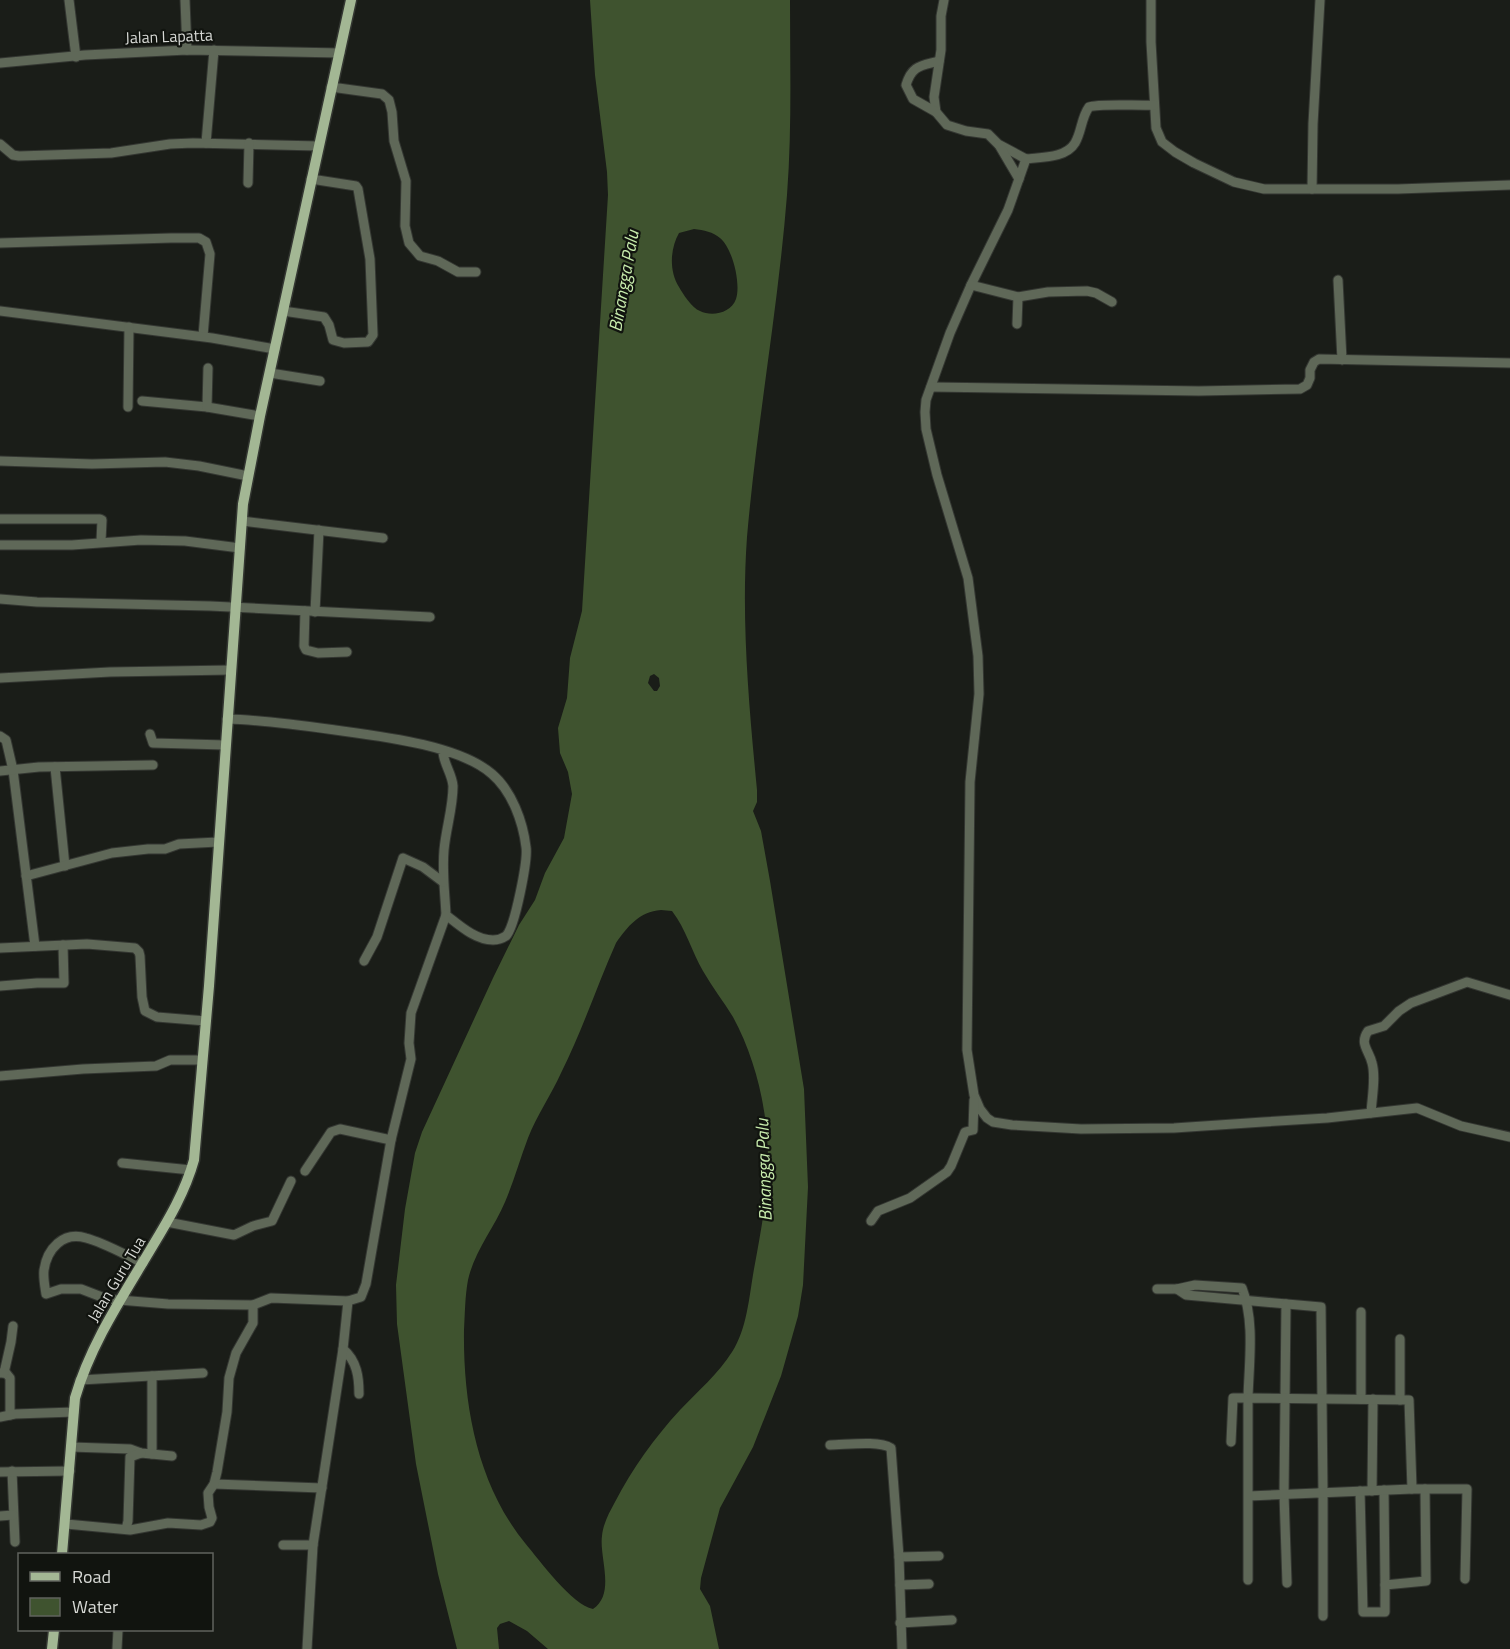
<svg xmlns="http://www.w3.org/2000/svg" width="1510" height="1649" viewBox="0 0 1510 1649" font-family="'Titillium Web',sans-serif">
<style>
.water{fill:#3f532f;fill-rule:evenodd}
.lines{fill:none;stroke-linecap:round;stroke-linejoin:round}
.minor-casing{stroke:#343732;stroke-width:11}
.major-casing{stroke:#343732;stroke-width:13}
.minor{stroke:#5f6858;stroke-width:9}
.major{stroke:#a3b794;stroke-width:10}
.labels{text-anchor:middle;stroke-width:4.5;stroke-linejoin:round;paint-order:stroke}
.street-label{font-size:16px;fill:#d7d9d5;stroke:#11140f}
.water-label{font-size:18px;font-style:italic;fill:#c9eeae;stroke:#11140f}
</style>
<rect width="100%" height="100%" fill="#1a1d18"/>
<path class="water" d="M 590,0 L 790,0 C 790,65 792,130 787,195 C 778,309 757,422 747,537 C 741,620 749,707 757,790 L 757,802 L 753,811 L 761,831 L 770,881 L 804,1089 L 808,1187 L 803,1285 L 798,1316 L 781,1376 L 753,1447 L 720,1508 L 701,1578 L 700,1589 L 710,1606 L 719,1649 L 548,1649 L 527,1631 L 509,1621 L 500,1624 L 497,1628 L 499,1649 L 457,1649 L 438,1574 L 416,1464 L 397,1324 L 396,1285 L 405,1209 L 415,1153 L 422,1132 L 493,978 L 519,925 L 535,900 L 545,873 L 564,838 L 572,794 L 568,772 L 560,753 L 558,728 L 567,698 L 570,658 L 582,611 L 608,195 L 607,172 L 595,75 ZM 694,229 C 704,230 713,232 720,238 C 733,249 741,284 736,299 C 731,313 712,317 700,311 C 692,308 683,294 679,287 C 669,271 670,249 679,233 ZM 654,674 L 659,678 L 660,686 L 657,691 L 654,691 L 648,683 L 650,676 ZM 661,910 L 672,911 C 686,929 692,952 703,971 C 712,987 724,1002 733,1017 C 757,1061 769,1116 768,1166 C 767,1200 760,1236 754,1269 C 749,1297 747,1329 732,1352 C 718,1374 698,1391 680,1410 C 655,1437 632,1469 615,1502 C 609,1513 603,1524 602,1536 C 599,1557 616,1594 593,1609 C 572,1605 540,1561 525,1543 C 477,1484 463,1404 464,1330 C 465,1313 465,1296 468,1280 C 474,1252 494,1228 505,1202 C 514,1181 520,1159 528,1138 C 537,1115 551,1095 561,1073 C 582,1031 597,986 616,943 C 628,926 639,912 661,910 Z"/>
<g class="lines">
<g class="minor-casing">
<g id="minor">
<path d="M 69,0 L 76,57"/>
<path d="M 185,0 L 187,50"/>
<path d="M 944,0 L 941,16 L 941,50 L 934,97 L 936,112 L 947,125 L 966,131 L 988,134 L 998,144 L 1026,159"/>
<path d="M 1151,0 L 1151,42 L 1156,128 L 1162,142 L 1175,152 L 1194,163 L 1234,182 L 1264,189 L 1398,189 L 1510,185"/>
<path d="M 0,63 L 85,55 L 187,50 L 340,53"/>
<path d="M 331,87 L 382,94 L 389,100 L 392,112 L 394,141 L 406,181 L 405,226 L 409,243 L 420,256 L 438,261 L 458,272 L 476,272"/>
<path d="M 1154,105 C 1140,106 1099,103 1089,107 C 1081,118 1082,131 1075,143 C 1066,158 1042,157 1026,159 L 1008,210 L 971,285 L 950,333 L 926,400 L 925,412 L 926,429 L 937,475 L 968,578 L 978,656 L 979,694 L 970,782 L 967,1050 L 974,1095 L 980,1109 L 987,1118 L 993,1122 L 1012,1125 L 1081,1129 L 1174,1128 L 1263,1122 L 1327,1118 L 1417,1108 L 1461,1126 L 1510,1137"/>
<path d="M 936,112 L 913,99 L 906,85 C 912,65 921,66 939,61"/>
<path d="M 206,143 L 214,50"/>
<path d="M 0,144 L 13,155 L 19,156 L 111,153 L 170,144 L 193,143 L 319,146"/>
<path d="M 999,145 L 1019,179"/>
<path d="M 248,183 L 249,143"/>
<path d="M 1312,189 L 1313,124 L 1320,0"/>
<path d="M 0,243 L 171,238 L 199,238 L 206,242 L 210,254 L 203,336"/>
<path d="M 1338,280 L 1342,360"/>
<path d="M 971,285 L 1018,297 L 1048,292 L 1087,291 L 1096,293 L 1112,302"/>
<path d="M 0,311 L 212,338 L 275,349"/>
<path d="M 283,311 L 324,317 L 329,325 L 333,340 L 344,343 L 368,342 L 373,335 L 370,259 L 358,189 L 356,186 L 311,179"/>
<path d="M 1017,324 L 1018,297"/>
<path d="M 270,373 L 320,381"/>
<path d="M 931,387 L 1199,391 L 1300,389 L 1307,385 L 1310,378 L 1310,370 L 1314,362 L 1319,359 L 1510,363"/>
<path d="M 142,401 L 207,407 L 260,416"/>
<path d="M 128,407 L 129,327"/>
<path d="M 207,407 L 208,368"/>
<path d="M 0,461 L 92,464 L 165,462 L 199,466 L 248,476"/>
<path d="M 0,519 L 100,519 L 102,520 L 101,541"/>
<path d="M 242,521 L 383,538"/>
<path d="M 0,545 L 72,545 L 141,540 L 185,541 L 240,548"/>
<path d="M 0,599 L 37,602 L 210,606 L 430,617"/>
<path d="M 305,611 L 304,646 L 306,650 L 318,653 L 347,652"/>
<path d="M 315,612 L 319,530"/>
<path d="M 0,678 L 110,672 L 231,670"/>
<path d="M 227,719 C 264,720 299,725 335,730 C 379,736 459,745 492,774 C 512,791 523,822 526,847 C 528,860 515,927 506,936 C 503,938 497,940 493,940 C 475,940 459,925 446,915 C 445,893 442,872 444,850 C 446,828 453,808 453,786 C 452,773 443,763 443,751"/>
<path d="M 150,734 L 153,743 L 225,745"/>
<path d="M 0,736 L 6,740 L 13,770 L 35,946"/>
<path d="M 55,767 L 65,866"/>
<path d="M 0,771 L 39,767 L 153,765"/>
<path d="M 26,876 L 112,853 L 148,849 L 165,849 L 179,844 L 218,842"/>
<path d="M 0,948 L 87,944 L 135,948 L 139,952 L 140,956 L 142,997 L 145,1011 L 157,1017 L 206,1021"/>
<path d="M 364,961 L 377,937 L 403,858 L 423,867 L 443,882"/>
<path d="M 0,986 L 37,983 L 64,983 L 63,945"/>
<path d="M 0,1076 L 83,1069 L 156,1066 L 170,1060 L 202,1060"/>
<path d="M 1371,1113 C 1372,1097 1376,1077 1372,1063 C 1369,1050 1359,1044 1368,1031 L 1384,1026 L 1399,1011 L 1411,1003 L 1467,982 L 1510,995"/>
<path d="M 122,1163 L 191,1170"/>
<path d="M 305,1171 L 331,1132 L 340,1129 L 391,1140"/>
<path d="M 871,1221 L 878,1211 L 910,1198 L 947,1172 L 951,1166 L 965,1132 L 973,1130 L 974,1100"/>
<path d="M 167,1222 L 234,1235 L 253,1226 L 272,1221 L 291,1181"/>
<path d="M 143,1263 C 125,1255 105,1243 86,1238 C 63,1231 47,1249 44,1270 C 43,1278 45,1287 46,1294 L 61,1289 L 81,1289 L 107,1299 L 168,1304 L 253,1305 L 271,1298 L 348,1301 L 361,1297 L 366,1284 L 391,1140 L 411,1059 L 409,1043 L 411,1013 L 446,915"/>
<path d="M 1157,1289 L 1177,1289 L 1195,1285 L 1242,1288 C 1255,1321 1249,1362 1248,1398 L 1233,1398 L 1231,1442"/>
<path d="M 1177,1289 L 1186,1295 L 1321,1307 L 1323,1493"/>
<path d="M 348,1301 L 343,1349 C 357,1361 359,1377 359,1394"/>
<path d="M 1286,1304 L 1284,1494 L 1287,1583"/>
<path d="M 1400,1339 L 1400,1400"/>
<path d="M 0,1373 L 6,1373 L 10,1378 L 10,1415"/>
<path d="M 4,1373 L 11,1342 L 13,1326"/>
<path d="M 152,1376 L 152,1454"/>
<path d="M 80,1380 L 203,1373"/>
<path d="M 1361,1399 L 1361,1312"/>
<path d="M 0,1417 L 15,1414 L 74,1412"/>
<path d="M 830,1445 C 845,1445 878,1440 891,1448 L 899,1557 L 939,1556"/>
<path d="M 71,1447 L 130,1449 L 141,1453 L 172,1456"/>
<path d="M 12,1471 L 15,1542"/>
<path d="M 0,1472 L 70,1471"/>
<path d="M 214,1484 L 322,1488"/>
<path d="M 1384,1490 L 1385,1585 L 1426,1581 L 1425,1489"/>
<path d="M 1360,1491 L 1363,1612 L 1385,1612 L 1385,1585"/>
<path d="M 1372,1491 L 1373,1399"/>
<path d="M 1319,1493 L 1323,1493 L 1323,1616"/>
<path d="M 1249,1496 L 1412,1489"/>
<path d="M 0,1516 L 13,1515"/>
<path d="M 66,1524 L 130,1530 L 168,1523 L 201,1525 L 210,1522 L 212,1518 L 209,1507 L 208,1493 L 214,1484 L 217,1472 L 227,1412 L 229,1378 L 236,1353 L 253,1323 L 253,1305"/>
<path d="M 126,1529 L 128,1521 L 130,1457 L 141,1453"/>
<path d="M 283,1545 L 313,1545 L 343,1349"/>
<path d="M 899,1557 L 902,1649"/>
<path d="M 1248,1580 L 1248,1398 L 1409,1400 L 1412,1489 L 1467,1489 L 1465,1579"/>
<path d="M 900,1585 L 929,1584"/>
<path d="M 900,1623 L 952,1620"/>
<path d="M 117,1649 L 118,1630"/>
<path d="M 307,1649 L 313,1545"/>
</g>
</g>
<g class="major-casing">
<g id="major">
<path d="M 62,1554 L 75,1398 C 91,1343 123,1296 152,1247 C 169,1219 185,1192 194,1160 L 209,986 L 243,504 L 260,416 L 351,0"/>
<path d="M 52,1649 L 54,1630"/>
</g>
</g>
<use href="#minor" class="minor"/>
<use href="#major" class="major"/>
</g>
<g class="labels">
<g class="street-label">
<text transform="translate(169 36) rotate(-2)" y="6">Jalan Lapatta</text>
<text transform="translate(116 1279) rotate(-59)" y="6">Jalan Guru Tua</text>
</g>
<g class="water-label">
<text transform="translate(624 281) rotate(-80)" y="6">Binangga Palu</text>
<text transform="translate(764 1170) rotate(-92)" y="6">Binangga Palu</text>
</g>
</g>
<rect x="18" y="1553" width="195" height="78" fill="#11140f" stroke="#60635e" stroke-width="1.5"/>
<rect x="30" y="1572" width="30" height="9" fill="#a3b794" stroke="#60635e" stroke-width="1.5"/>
<text x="72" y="1583" font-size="18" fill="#d7d9d5">Road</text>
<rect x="30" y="1598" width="30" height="18" fill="#3f532f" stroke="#60635e" stroke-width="1.5"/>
<text x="72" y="1613" font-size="18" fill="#d7d9d5">Water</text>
</svg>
